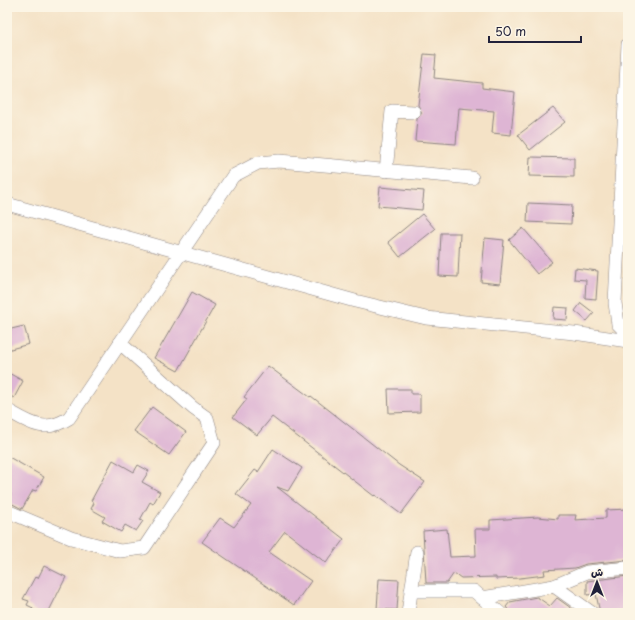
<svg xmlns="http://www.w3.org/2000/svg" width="635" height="620" viewBox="0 0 635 620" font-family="'Playpen Sans','Playpen Sans Arabic',sans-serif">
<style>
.building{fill:#deb5d4}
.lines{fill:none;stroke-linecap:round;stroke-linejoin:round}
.minor-casing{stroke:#8b8280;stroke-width:14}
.minor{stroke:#fff;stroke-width:13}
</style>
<rect width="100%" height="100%" fill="#fcf5e5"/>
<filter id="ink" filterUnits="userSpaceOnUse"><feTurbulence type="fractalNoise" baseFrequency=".025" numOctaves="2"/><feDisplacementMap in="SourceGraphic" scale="8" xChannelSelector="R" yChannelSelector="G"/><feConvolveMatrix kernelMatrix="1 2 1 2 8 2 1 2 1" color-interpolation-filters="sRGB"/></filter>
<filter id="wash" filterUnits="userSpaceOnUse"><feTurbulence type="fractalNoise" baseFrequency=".012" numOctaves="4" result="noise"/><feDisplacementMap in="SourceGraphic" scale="16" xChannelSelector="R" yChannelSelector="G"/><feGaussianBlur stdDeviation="0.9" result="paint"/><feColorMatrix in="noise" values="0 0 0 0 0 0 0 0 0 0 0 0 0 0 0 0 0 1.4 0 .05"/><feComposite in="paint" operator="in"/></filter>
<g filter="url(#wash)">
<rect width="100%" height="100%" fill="#f4e2c6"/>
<g id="blocks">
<g class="building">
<path d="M 424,54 L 436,55 L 434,78 L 482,83 L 482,88 L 515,92 L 511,135 L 492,133 L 494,111 L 459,108 L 456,144 L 415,141 L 417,119 L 422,113 L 418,105 Z"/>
<path d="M 553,108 L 565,122 L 530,150 L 518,135 Z"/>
<path d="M 530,157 L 574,158 L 574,177 L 529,176 Z"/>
<path d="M 380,187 L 424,191 L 422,210 L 378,206 Z"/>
<path d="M 528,203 L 572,205 L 571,224 L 527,222 Z"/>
<path d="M 422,214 L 435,229 L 400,257 L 388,242 Z"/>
<path d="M 523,228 L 552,262 L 537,274 L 509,240 Z"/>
<path d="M 441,233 L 460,233 L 458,277 L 439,276 Z"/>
<path d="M 485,238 L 504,240 L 500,284 L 481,282 Z"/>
<path d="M 575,268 L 598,271 L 596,299 L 585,298 L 586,280 L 574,279 Z"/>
<path d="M 192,292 L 215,305 L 178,371 L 154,358 Z"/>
<path d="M 581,303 L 594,313 L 587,321 L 575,311 Z"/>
<path d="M 554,307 L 568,308 L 567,320 L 553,319 Z"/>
<path d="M 24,326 L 29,344 L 7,350 L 7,330 Z"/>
<path d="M 268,366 L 310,397 L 311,396 L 399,465 L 425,482 L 401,514 L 375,495 L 374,496 L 272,417 L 257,435 L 233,417 L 247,399 L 244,397 Z"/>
<path d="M 7,372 L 23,381 L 14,398 L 7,394 Z"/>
<path d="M 388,389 L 411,389 L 411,394 L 420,394 L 420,412 L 389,413 Z"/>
<path d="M 152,407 L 186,432 L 169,455 L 134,431 Z"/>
<path d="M 273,449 L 302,468 L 288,491 L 277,487 L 344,539 L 326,563 L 285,531 L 269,552 L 311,581 L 294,605 L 202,542 L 220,518 L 234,527 L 251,505 L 236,494 L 255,470 L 258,472 Z"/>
<path d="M 7,456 L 44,477 L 36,491 L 33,490 L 22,509 L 7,501 L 11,494 L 7,491 Z"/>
<path d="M 113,460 L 134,472 L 138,465 L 149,471 L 142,482 L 160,492 L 153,504 L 150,502 L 140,520 L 143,521 L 136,531 L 125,525 L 121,532 L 102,521 L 105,517 L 91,509 L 94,503 L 91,501 Z"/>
<path d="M 628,509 L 628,560 L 586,564 L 575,568 L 544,570 L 545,575 L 520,578 L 496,579 L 496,577 L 461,578 L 454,573 L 447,583 L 426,583 L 423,531 L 447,529 L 450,557 L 476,556 L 475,529 L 490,529 L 490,520 L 538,517 L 558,519 L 558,515 L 576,515 L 575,520 L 606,518 L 606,510 Z"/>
<path d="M 44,566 L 66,577 L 48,613 L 39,613 L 32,609 L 33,608 L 27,605 L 29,601 L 23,599 L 35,577 L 38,578 Z"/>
<path d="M 628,576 L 628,613 L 600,613 L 596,594 L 587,595 L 587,581 Z"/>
<path d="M 379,579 L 399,580 L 397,610 L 377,609 Z"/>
<path d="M 537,597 L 550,606 L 557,598 L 578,613 L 511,613 L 506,607 L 510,602 Z"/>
</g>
</g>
</g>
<g filter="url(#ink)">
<use href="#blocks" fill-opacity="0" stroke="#8b8280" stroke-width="1"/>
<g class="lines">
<g class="minor-casing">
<g id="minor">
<path d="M 628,44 L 615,303 L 618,324 L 628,334"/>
<path d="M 386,171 L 392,111 L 414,112"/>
<path d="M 7,204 L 355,301 L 426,318 L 574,333 L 628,341"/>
<path d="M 120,343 L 233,176 L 258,163 L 279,161 L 472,178"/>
<path d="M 7,410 C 30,423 44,434 69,418 L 120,343 L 193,408 L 207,418 L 214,443 L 144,548 L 120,551 L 71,538 L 7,511"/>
<path d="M 554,586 L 592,613"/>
<path d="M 411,591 L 474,591 L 500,613"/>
<path d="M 482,598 L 554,586 L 587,572 L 628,568"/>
<path d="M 408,613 L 417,552"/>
</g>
</g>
<use href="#minor" class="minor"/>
</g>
</g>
<rect width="635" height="620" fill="none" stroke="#fcf5e5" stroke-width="24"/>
<g transform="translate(597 582)" stroke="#fcf5e5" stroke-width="3" paint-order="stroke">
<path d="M0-3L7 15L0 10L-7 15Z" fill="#22223b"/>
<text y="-6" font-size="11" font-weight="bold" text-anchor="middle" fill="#22223b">ش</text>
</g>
<path d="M489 36v6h92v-6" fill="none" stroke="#22223b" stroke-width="2"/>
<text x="495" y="36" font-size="12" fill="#22223b" stroke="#fcf5e5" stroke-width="3" paint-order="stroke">50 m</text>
</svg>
